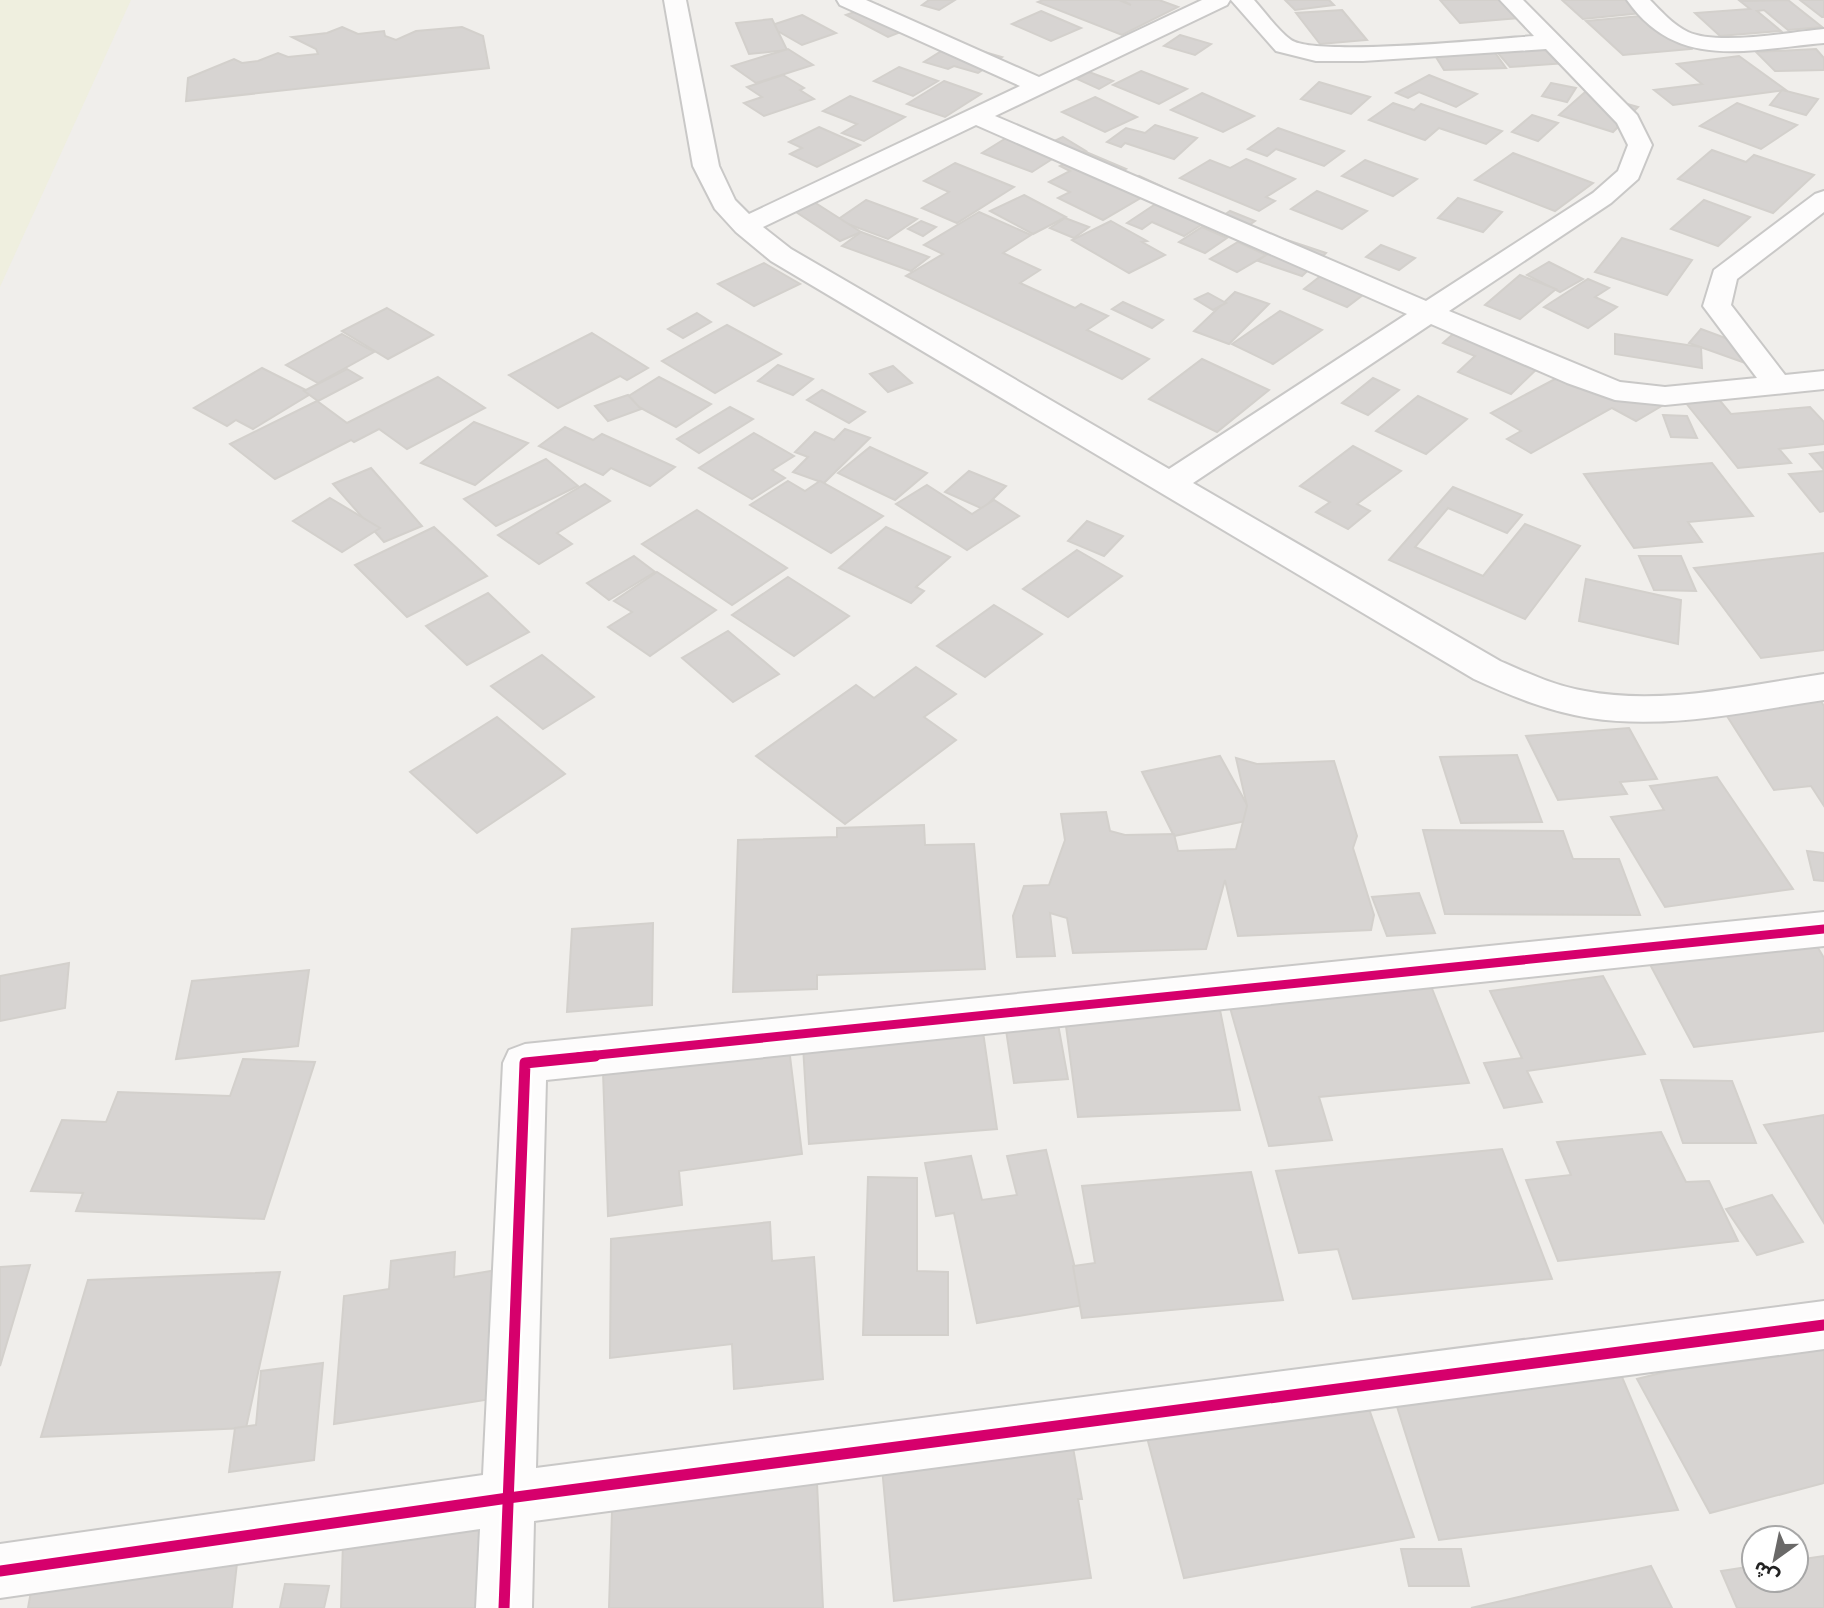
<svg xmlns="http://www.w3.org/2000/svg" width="1824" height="1608" viewBox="0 0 1824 1608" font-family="Overpass,'Noto Sans Arabic',sans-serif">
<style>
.farmland{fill:#efefdf}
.building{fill:#d7d4d2;stroke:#d3d0cc;stroke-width:2}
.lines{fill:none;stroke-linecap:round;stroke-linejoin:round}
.minor-casing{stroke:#c9c8c7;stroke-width:4}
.minor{fill:#fdfcfc;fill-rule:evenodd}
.cycleway-far1-casing{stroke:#fff;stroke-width:13}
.cycleway-casing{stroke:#fff;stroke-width:16}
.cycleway-far1{stroke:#d6006c;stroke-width:9}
.cycleway{stroke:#d6006c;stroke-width:11}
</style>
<rect width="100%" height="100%" fill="#f0eeeb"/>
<path class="farmland" d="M 0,0 L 131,0 L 0,287 Z"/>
<g class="building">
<path d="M 929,0 L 955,0 L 939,10 L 922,5 Z"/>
<path d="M 1043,0 L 1119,0 L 1131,5 L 1122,0 L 1159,0 L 1178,7 L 1122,35 L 1038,2 Z"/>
<path d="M 1285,0 L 1329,0 L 1334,5 L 1295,10 Z"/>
<path d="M 1440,0 L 1516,0 L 1533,17 L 1460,23 Z"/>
<path d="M 1562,0 L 1649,0 L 1662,11 L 1583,19 Z"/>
<path d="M 1788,0 L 1822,27 L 1788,30 L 1764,10 L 1757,11 L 1781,31 L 1720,36 L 1695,13 L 1750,9 L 1740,1 Z"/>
<path d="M 1800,0 L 1824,0 L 1824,17 L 1822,17 Z"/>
<path d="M 877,4 L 919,25 L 888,37 L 846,15 Z"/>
<path d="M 1342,10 L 1367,40 L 1320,44 L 1296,13 Z"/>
<path d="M 1041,11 L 1081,28 L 1051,41 L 1012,24 Z"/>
<path d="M 802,15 L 836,33 L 802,45 L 769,26 Z"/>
<path d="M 1652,15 L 1691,49 L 1623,55 L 1586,21 Z"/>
<path d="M 772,19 L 787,50 L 749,54 L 736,23 Z"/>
<path d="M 342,27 L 358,34 L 384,31 L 385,36 L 396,40 L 416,31 L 462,27 L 483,36 L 489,68 L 186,101 L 188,78 L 234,59 L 242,63 L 258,61 L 278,53 L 288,57 L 318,54 L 316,49 L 292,37 L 327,33 Z"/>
<path d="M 1180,35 L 1211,44 L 1195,55 L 1164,46 Z"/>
<path d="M 1562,39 L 1583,62 L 1510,67 L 1490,44 Z"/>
<path d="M 954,43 L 1002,57 L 978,73 L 954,66 L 948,69 L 924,62 Z"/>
<path d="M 1491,47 L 1506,68 L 1444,70 L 1431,49 Z"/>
<path d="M 788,49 L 813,65 L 756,83 L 732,66 Z"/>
<path d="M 1816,49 L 1824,58 L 1824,70 L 1775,71 L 1756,52 Z"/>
<path d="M 1739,56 L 1786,90 L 1673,105 L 1654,90 L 1702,84 L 1677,64 Z"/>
<path d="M 899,67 L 938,81 L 913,96 L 874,81 Z"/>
<path d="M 1141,71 L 1187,89 L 1159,104 L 1113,85 Z"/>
<path d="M 1089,72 L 1113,81 L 1099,89 L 1077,79 Z"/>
<path d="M 783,75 L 804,88 L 800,90 L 814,99 L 764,116 L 744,103 L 762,97 L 747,87 Z"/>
<path d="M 1429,75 L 1477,94 L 1456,107 L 1419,92 L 1408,98 L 1396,93 Z"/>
<path d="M 944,81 L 981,94 L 945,117 L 907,104 Z"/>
<path d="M 1319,82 L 1370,97 L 1351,114 L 1301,99 Z"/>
<path d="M 1551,83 L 1576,88 L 1567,102 L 1542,96 Z"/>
<path d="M 1782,90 L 1818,99 L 1806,115 L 1770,105 Z"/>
<path d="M 1585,92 L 1638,107 L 1613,132 L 1559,115 Z"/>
<path d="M 1202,93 L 1254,116 L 1223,132 L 1171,110 Z"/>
<path d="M 850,96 L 905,117 L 864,141 L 842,133 L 857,124 L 823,111 Z"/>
<path d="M 1095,97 L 1137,117 L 1105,132 L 1062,112 Z"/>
<path d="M 1393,103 L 1414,110 L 1421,104 L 1502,131 L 1486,144 L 1439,128 L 1425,140 L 1369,120 Z"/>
<path d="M 1737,103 L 1797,125 L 1761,149 L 1700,126 Z"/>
<path d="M 1532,115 L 1558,123 L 1538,141 L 1512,132 Z"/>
<path d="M 1155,125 L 1197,138 L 1174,159 L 1125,143 L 1121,147 L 1107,142 L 1126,128 L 1145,133 Z"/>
<path d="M 819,127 L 860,145 L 817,167 L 790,154 L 802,148 L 789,142 Z"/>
<path d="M 1278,128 L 1344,151 L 1324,166 L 1276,149 L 1267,156 L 1248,149 Z"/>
<path d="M 1011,135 L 1060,154 L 1032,172 L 982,153 Z"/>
<path d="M 1063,137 L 1086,151 L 1076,155 L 1052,142 Z"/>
<path d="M 1712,150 L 1746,162 L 1754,155 L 1814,175 L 1773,213 L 1678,179 Z"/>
<path d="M 1086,152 L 1126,169 L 1107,180 L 1121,187 L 1139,176 L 1161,186 L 1103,220 L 1058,198 L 1070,192 L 1049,182 L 1070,171 L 1060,166 Z"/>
<path d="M 1513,153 L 1593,183 L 1555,211 L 1475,180 Z"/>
<path d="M 1246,159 L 1295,179 L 1266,197 L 1275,201 L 1259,211 L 1180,178 L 1210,160 L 1230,168 Z"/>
<path d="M 1365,160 L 1417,179 L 1393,196 L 1342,176 Z"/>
<path d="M 955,163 L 1014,187 L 957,223 L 922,208 L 949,192 L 924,181 Z"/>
<path d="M 1317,191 L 1367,211 L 1342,229 L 1291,209 Z"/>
<path d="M 1024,195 L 1066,217 L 1033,234 L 990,211 Z"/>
<path d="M 1166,197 L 1220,218 L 1230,211 L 1255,221 L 1232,237 L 1201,225 L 1184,236 L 1152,222 L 1142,229 L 1127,223 Z"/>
<path d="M 1458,198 L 1502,212 L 1483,232 L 1438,218 Z"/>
<path d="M 866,200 L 917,219 L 888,239 L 837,220 Z"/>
<path d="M 1704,200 L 1750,217 L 1718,246 L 1671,229 Z"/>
<path d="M 814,202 L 861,232 L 840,241 L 793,210 Z"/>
<path d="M 979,212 L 1031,235 L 1003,253 L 1040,270 L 1020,283 L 1075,308 L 1081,304 L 1108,316 L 1087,330 L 1149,359 L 1122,379 L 906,276 L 943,254 L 924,245 Z"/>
<path d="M 1065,218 L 1089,227 L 1074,238 L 1050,228 Z"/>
<path d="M 921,221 L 936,227 L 923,236 L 908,229 Z"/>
<path d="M 1111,221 L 1147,241 L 1142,242 L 1165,255 L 1129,273 L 1072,240 Z"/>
<path d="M 1202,227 L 1227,238 L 1205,253 L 1179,242 Z"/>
<path d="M 1257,230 L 1326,253 L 1302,276 L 1258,261 L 1269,252 L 1242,242 Z"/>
<path d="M 861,232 L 929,257 L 911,271 L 842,246 Z"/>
<path d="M 1622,238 L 1692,260 L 1667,295 L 1595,272 Z"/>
<path d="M 1238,242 L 1266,255 L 1237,272 L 1210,259 Z"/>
<path d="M 1381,245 L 1415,258 L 1399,270 L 1366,257 Z"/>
<path d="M 1549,262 L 1583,279 L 1560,292 L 1527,275 Z"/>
<path d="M 764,263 L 800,284 L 754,306 L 718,284 Z"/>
<path d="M 1336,264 L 1380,282 L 1347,307 L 1304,289 Z"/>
<path d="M 1520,275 L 1556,289 L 1520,319 L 1485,305 Z"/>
<path d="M 1588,279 L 1609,288 L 1595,297 L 1617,307 L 1588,328 L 1544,307 Z"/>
<path d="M 1235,292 L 1269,304 L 1229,344 L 1194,331 Z"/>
<path d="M 1208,293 L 1226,303 L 1213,310 L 1195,299 Z"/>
<path d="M 1123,302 L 1163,320 L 1152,328 L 1112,309 Z"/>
<path d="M 387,308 L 433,335 L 388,359 L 342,331 Z"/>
<path d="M 1280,311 L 1322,330 L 1273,364 L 1232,344 Z"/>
<path d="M 697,313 L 711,322 L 683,338 L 668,329 Z"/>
<path d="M 727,325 L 781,354 L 715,393 L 662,361 Z"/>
<path d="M 1461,327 L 1546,360 L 1511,394 L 1458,372 L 1475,356 L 1443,343 Z"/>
<path d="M 1701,329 L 1763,352 L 1751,365 L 1689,343 Z"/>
<path d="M 592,333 L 648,368 L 627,380 L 620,376 L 558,408 L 509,375 Z"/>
<path d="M 342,334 L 374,352 L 318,383 L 286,365 Z"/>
<path d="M 1615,334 L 1701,347 L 1702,368 L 1615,354 Z"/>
<path d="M 1202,359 L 1269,390 L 1217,432 L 1149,399 Z"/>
<path d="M 778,365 L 813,379 L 793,395 L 758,381 Z"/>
<path d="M 893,366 L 912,383 L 888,392 L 870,374 Z"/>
<path d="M 262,368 L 312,393 L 253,429 L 236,420 L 227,426 L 194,408 Z"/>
<path d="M 347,369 L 362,378 L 318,401 L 304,391 Z"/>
<path d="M 1574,369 L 1618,394 L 1637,383 L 1670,401 L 1636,421 L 1612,408 L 1531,453 L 1507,439 L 1521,431 L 1491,413 Z"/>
<path d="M 438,377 L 485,408 L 407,449 L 379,429 L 354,442 L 351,440 L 275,479 L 230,444 L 317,401 L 347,423 Z"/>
<path d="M 659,377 L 711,404 L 676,427 L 624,399 Z"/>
<path d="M 1373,378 L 1399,390 L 1368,415 L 1342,403 Z"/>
<path d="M 822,390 L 865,412 L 849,423 L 807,400 Z"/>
<path d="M 1711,390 L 1731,414 L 1810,407 L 1824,422 L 1824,444 L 1779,449 L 1791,463 L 1738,468 L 1678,393 Z"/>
<path d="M 628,395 L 641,409 L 608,421 L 595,406 Z"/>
<path d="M 1418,396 L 1467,419 L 1426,454 L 1376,431 Z"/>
<path d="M 730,407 L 753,419 L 699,453 L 677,439 Z"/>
<path d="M 1663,415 L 1687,416 L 1697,438 L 1671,437 Z"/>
<path d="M 474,422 L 528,443 L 475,485 L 421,463 Z"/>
<path d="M 565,427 L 593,440 L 602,434 L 675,467 L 650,486 L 611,468 L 603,475 L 539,446 Z"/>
<path d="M 845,429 L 870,438 L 824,483 L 793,472 L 808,457 L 795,452 L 815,432 L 834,440 Z"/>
<path d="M 754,433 L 794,456 L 772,470 L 785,478 L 752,499 L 699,468 Z"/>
<path d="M 1353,446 L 1401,471 L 1357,504 L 1370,511 L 1348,529 L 1316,512 L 1330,502 L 1300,486 Z"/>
<path d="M 870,447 L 927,473 L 895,500 L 838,473 Z"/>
<path d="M 1824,452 L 1824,470 L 1810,454 Z"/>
<path d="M 546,459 L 578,486 L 496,526 L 464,499 Z"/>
<path d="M 1712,463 L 1753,516 L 1688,522 L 1702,542 L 1634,548 L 1584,474 Z"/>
<path d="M 371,468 L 422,526 L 384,542 L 333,484 Z"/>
<path d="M 969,471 L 1006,486 L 983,509 L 945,492 Z"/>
<path d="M 1824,471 L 1824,511 L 1820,512 L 1789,474 Z"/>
<path d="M 788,481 L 805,491 L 820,481 L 883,516 L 831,553 L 750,505 Z"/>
<path d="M 585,484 L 610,501 L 557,533 L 572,544 L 539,564 L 498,535 Z"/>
<path d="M 927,485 L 972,514 L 994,500 L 1019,516 L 967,550 L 896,504 Z"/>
<path d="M 1453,487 L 1522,515 L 1507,533 L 1448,508 L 1415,547 L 1483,576 L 1525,524 L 1580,546 L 1525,619 L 1389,560 Z"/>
<path d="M 330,498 L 380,528 L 342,552 L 293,521 Z"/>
<path d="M 697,510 L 787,568 L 732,605 L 642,544 Z"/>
<path d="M 1087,521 L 1123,536 L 1104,556 L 1068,541 Z"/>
<path d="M 434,527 L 487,576 L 407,617 L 355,565 Z"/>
<path d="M 886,527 L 950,557 L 916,587 L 924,591 L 911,603 L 839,568 Z"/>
<path d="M 1077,550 L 1122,576 L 1068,617 L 1023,589 Z"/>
<path d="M 1824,553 L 1824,650 L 1761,658 L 1694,568 Z"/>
<path d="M 634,556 L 655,572 L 609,600 L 587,583 Z"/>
<path d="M 1639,556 L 1681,556 L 1696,591 L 1654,590 Z"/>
<path d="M 657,572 L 716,610 L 650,656 L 608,627 L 632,612 L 614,601 Z"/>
<path d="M 788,577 L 849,616 L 794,656 L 732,615 Z"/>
<path d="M 1586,579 L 1681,600 L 1678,644 L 1579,621 Z"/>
<path d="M 488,593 L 529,632 L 467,665 L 426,626 Z"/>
<path d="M 994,605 L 1042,634 L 985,677 L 937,646 Z"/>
<path d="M 728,631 L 779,674 L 733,702 L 682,658 Z"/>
<path d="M 542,655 L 594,697 L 543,729 L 491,686 Z"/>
<path d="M 916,667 L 956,694 L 924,717 L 956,740 L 845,824 L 756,756 L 856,685 L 874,698 Z"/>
<path d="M 1817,695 L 1824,706 L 1824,806 L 1811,786 L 1774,790 L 1720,705 Z"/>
<path d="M 497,717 L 565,774 L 477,833 L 410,772 Z"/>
<path d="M 1629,728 L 1657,779 L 1620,782 L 1627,794 L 1558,800 L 1526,736 Z"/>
<path d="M 1517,755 L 1542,822 L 1461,823 L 1440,757 Z"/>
<path d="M 1220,756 L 1255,819 L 1174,836 L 1142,772 Z"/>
<path d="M 1236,758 L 1257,764 L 1334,761 L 1357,836 L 1353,848 L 1374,915 L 1371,930 L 1238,936 L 1225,880 L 1206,949 L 1073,953 L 1067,918 L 1050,913 L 1055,956 L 1017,957 L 1013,916 L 1024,886 L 1049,885 L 1065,840 L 1061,814 L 1106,812 L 1110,831 L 1125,835 L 1174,834 L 1178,851 L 1236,849 L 1247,806 Z"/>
<path d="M 1717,777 L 1793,889 L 1665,907 L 1611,817 L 1664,810 L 1650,786 Z"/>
<path d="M 924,825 L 925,845 L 974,844 L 985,969 L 817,975 L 817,989 L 733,992 L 738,840 L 837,837 L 837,828 Z"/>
<path d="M 1423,830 L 1563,831 L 1573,859 L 1619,859 L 1640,915 L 1445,914 Z"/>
<path d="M 1807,851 L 1824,853 L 1824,881 L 1814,880 Z"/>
<path d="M 1419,893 L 1435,933 L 1387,936 L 1372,897 Z"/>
<path d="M 653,923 L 652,1005 L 567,1012 L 572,929 Z"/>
<path d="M 1811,936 L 1824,958 L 1824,1031 L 1694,1047 L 1645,955 Z"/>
<path d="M 69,963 L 65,1008 L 0,1021 L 0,976 Z"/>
<path d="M 309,970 L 298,1046 L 176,1059 L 192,981 Z"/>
<path d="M 1603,976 L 1645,1054 L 1527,1071 L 1542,1102 L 1504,1108 L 1484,1063 L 1522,1058 L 1490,991 Z"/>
<path d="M 1431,986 L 1469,1083 L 1319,1097 L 1332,1140 L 1269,1146 L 1229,1004 Z"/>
<path d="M 1219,1005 L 1240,1110 L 1078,1117 L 1064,1011 Z"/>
<path d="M 1056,1013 L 1068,1079 L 1014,1083 L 1004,1017 Z"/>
<path d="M 983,1032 L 997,1129 L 809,1144 L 803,1046 Z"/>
<path d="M 789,1048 L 802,1154 L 679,1171 L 682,1205 L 608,1216 L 603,1072 Z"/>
<path d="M 243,1059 L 315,1062 L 264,1219 L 76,1211 L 83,1193 L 31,1191 L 62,1120 L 106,1122 L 118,1092 L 230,1096 Z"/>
<path d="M 1661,1080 L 1732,1081 L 1756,1143 L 1683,1143 Z"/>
<path d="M 1824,1115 L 1824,1223 L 1764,1125 Z"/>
<path d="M 1661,1132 L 1686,1182 L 1709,1181 L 1738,1241 L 1558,1261 L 1526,1180 L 1571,1175 L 1557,1142 Z"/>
<path d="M 1502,1149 L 1552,1279 L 1353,1299 L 1338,1249 L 1299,1253 L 1276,1171 Z"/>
<path d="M 1046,1150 L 1084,1305 L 977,1323 L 954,1213 L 936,1216 L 925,1163 L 971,1156 L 982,1200 L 1017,1195 L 1007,1156 Z"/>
<path d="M 1251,1172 L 1283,1300 L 1082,1318 L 1073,1266 L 1095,1263 L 1082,1186 Z"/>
<path d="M 868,1177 L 917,1178 L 917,1271 L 948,1272 L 948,1335 L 863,1335 Z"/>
<path d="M 1772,1195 L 1803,1242 L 1757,1255 L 1726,1209 Z"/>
<path d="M 770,1222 L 772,1261 L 814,1257 L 823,1379 L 734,1389 L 732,1344 L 610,1358 L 611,1239 Z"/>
<path d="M 455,1252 L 454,1277 L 503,1269 L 504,1397 L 334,1424 L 344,1296 L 389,1289 L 391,1261 Z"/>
<path d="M 30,1265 L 0,1366 L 0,1267 Z"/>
<path d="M 280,1272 L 246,1428 L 41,1437 L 88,1280 Z"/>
<path d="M 1824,1332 L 1824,1483 L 1710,1513 L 1637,1379 Z"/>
<path d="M 323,1363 L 314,1460 L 229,1472 L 235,1428 L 256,1425 L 261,1371 Z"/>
<path d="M 1619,1370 L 1678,1510 L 1439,1540 L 1394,1397 Z"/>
<path d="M 1362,1389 L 1414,1537 L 1184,1578 L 1144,1426 Z"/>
<path d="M 1071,1436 L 1082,1499 L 1078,1499 L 1091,1578 L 894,1601 L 881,1456 Z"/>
<path d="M 816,1462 L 823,1608 L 609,1608 L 613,1480 Z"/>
<path d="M 484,1482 L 487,1608 L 341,1608 L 344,1509 Z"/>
<path d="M 241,1527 L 232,1608 L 28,1608 L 37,1558 Z"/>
<path d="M 1401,1549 L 1461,1549 L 1469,1586 L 1409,1586 Z"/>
<path d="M 1824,1556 L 1824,1608 L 1737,1608 L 1721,1571 L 1754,1566 L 1754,1580 L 1796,1580 L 1796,1560 Z"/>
<path d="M 1651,1566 L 1672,1608 L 1471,1608 Z"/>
<path d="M 285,1584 L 329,1586 L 324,1608 L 280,1608 Z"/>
</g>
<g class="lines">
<g class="minor-casing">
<g id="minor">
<path d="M 664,0 L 686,0 L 719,166 L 735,200 L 749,214 L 1020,86 L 840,5 L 837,0 L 866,0 L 1039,77 L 1202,0 L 1230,0 L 1227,5 L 995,116 L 1426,301 L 1593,193 L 1618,171 L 1628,145 L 1617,123 L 1546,49 L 1363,61 L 1316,61 L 1276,51 L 1231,0 L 1254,0 C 1265,12 1277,30 1291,40 C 1315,57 1495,39 1534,36 L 1500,0 L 1523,0 L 1637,115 L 1652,145 L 1638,179 L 1611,203 L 1449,311 L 1620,382 L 1665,387 L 1757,378 L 1703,306 L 1714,270 L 1815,194 L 1824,191 L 1824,212 L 1737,279 L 1731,305 L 1785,375 L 1824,371 L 1824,389 L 1665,405 L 1615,400 L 1567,383 L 1431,324 L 1193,483 L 1500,661 C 1527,673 1555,686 1585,691 C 1663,706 1747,685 1824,674 L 1824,700 C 1748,711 1668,730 1590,718 C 1550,712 1511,696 1474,679 L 771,261 L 736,232 L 715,209 L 693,166 ZM 976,125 L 1407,314 L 1169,469 L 791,249 L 763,227 Z"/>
<path d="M 1627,0 L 1650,0 C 1661,11 1673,25 1688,32 C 1718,46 1790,32 1824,29 L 1824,43 C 1750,49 1677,72 1627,0 Z"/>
<path d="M 1824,912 L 1824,946 L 546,1080 L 536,1468 L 1824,1301 L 1824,1349 L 534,1521 L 532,1608 L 476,1608 L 480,1529 L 0,1598 L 0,1544 L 483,1475 L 503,1063 L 509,1050 L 525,1044 Z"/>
</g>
</g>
<use href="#minor" class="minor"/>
<g class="cycleway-far1-casing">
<path id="cycleway-far1" d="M 578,1057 L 1824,929"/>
</g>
<g class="cycleway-casing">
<g id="cycleway">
<path d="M 0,1571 L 508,1498 L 1824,1325"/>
<path d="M 504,1608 L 525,1063 L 595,1056"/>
</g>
</g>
<use href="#cycleway-far1" class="cycleway-far1"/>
<use href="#cycleway" class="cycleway"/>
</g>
<g transform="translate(1775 1559) rotate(213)"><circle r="33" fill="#ffffff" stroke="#a7a7a7" stroke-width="2"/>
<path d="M0-5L12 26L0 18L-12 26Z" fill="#6a6968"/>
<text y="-10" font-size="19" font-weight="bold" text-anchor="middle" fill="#222222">ش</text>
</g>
</svg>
